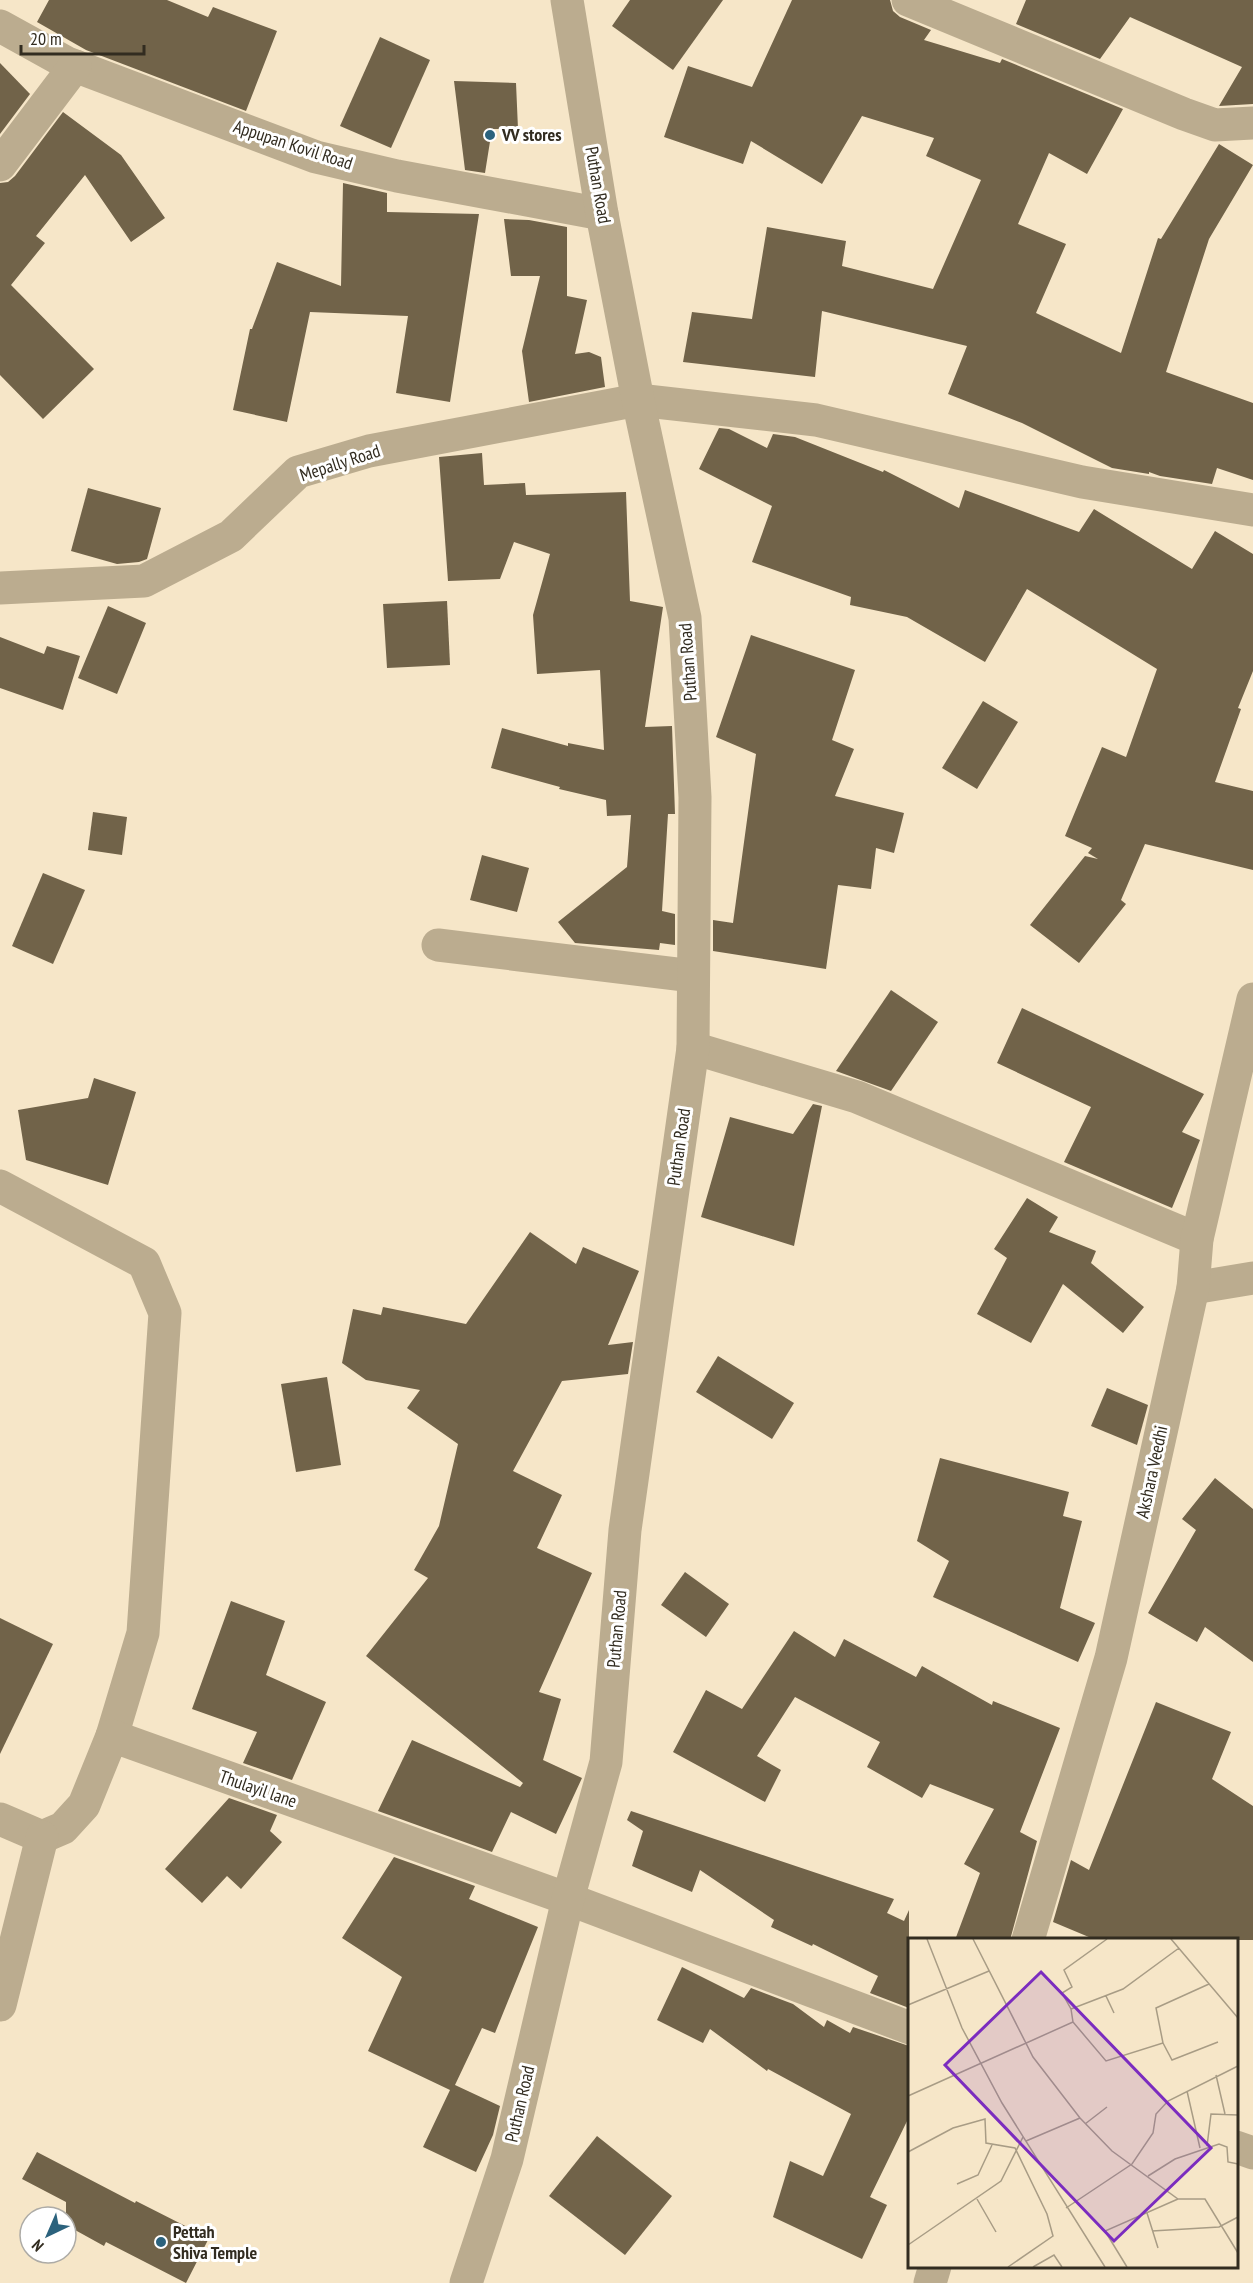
<svg xmlns="http://www.w3.org/2000/svg" width="1253" height="2283" viewBox="0 0 1253 2283" font-family="'PT Sans Narrow',sans-serif">
<style>
.building{fill:#716349}
.lines{fill:none;stroke-linecap:round;stroke-linejoin:round}
.minor{stroke:#bbac8f;stroke-width:33}
.poi-dot{fill:#2b627d;stroke:#fff;stroke-width:2}
.labels{text-anchor:middle;stroke-width:6;stroke-linejoin:round;paint-order:stroke}
.poi-label{font-size:18px;font-weight:bold;fill:#322c20;stroke:#fff;text-anchor:start}
.street-label{font-size:18px;fill:#322c20;stroke:#fff}
.inset-road{fill:none;stroke:#a89c85;stroke-width:1.5}
.view{fill:#7b2cbf;fill-opacity:0.15;stroke:#7b2cbf;stroke-width:3}
.inset-edge{fill:none;stroke:#322c20;stroke-width:3}
</style>
<rect width="100%" height="100%" fill="#f6e6c8"/>
<g class="building">
<path d="M 49,0 L 167,0 L 208,17 L 213,7 L 277,31 L 246,111 L 86,50 L 37,22 Z"/>
<path d="M 630,0 L 723,0 L 673,70 L 612,26 Z"/>
<path d="M 792,0 L 890,0 L 893,11 L 900,17 L 931,30 L 924,40 L 1000,63 L 1002,59 L 1123,109 L 1087,174 L 1049,153 L 1018,224 L 1066,244 L 1036,313 L 1121,353 L 1158,238 L 1161,239 L 1219,144 L 1253,165 L 1209,239 L 1166,372 L 1253,403 L 1253,480 L 1217,468 L 1212,484 L 1160,476 L 1149,472 L 1149,474 L 1112,468 L 1022,423 L 948,394 L 967,346 L 822,311 L 815,377 L 683,362 L 692,312 L 752,319 L 767,227 L 846,241 L 842,266 L 933,289 L 981,180 L 926,156 L 934,138 L 862,116 L 822,184 L 751,141 L 743,164 L 664,137 L 688,66 L 752,87 Z"/>
<path d="M 1026,0 L 1253,0 L 1253,104 L 1219,106 L 1242,67 L 1130,17 L 1100,59 L 1016,24 Z"/>
<path d="M 380,37 L 430,60 L 391,148 L 340,126 Z"/>
<path d="M 0,63 L 30,94 L 0,134 Z"/>
<path d="M 454,81 L 516,83 L 518,129 L 492,129 L 485,173 L 465,170 Z"/>
<path d="M 63,112 L 121,155 L 165,218 L 131,242 L 85,175 L 36,236 L 45,243 L 11,285 L 94,369 L 43,419 L 0,375 L 0,183 L 8,182 L 15,176 Z"/>
<path d="M 343,183 L 387,193 L 387,212 L 479,214 L 450,402 L 396,393 L 408,316 L 310,312 L 287,422 L 233,410 L 250,329 L 252,329 L 277,262 L 341,286 Z"/>
<path d="M 504,219 L 529,220 L 567,227 L 567,296 L 587,300 L 575,354 L 589,352 L 601,357 L 605,387 L 529,402 L 522,351 L 540,276 L 511,276 Z"/>
<path d="M 719,428 L 729,429 L 767,448 L 773,434 L 795,437 L 883,472 L 884,470 L 959,508 L 965,490 L 1079,532 L 1094,509 L 1192,569 L 1215,531 L 1253,554 L 1253,671 L 1238,708 L 1241,709 L 1215,782 L 1253,791 L 1253,870 L 1145,844 L 1121,900 L 1126,904 L 1079,963 L 1030,925 L 1085,856 L 1098,859 L 1088,853 L 1092,848 L 1065,836 L 1102,747 L 1126,757 L 1157,669 L 1027,589 L 985,662 L 907,617 L 850,605 L 851,597 L 752,562 L 772,506 L 699,469 Z"/>
<path d="M 482,453 L 484,485 L 525,483 L 526,495 L 626,492 L 630,601 L 663,607 L 645,727 L 672,726 L 675,814 L 668,814 L 662,911 L 675,914 L 675,945 L 660,943 L 659,950 L 575,943 L 558,922 L 627,867 L 631,815 L 607,816 L 606,800 L 559,789 L 560,787 L 491,768 L 502,728 L 568,746 L 568,743 L 604,750 L 600,670 L 537,674 L 533,615 L 550,554 L 514,542 L 500,579 L 448,581 L 439,457 Z"/>
<path d="M 88,488 L 161,508 L 147,559 L 139,562 L 117,564 L 71,551 Z"/>
<path d="M 447,601 L 450,665 L 387,668 L 383,604 Z"/>
<path d="M 108,606 L 146,623 L 117,694 L 78,678 Z"/>
<path d="M 751,635 L 855,670 L 832,740 L 854,749 L 835,796 L 904,813 L 894,853 L 876,848 L 871,889 L 838,885 L 826,969 L 713,951 L 713,920 L 733,923 L 756,754 L 716,737 Z"/>
<path d="M 0,637 L 44,654 L 47,646 L 80,656 L 63,710 L 0,688 Z"/>
<path d="M 983,701 L 1018,722 L 977,789 L 942,768 Z"/>
<path d="M 93,812 L 127,817 L 122,855 L 88,850 Z"/>
<path d="M 482,855 L 529,868 L 517,912 L 470,900 Z"/>
<path d="M 43,873 L 85,890 L 53,964 L 12,946 Z"/>
<path d="M 891,990 L 938,1022 L 891,1091 L 836,1071 Z"/>
<path d="M 1022,1008 L 1204,1094 L 1182,1132 L 1200,1140 L 1172,1208 L 1064,1162 L 1091,1107 L 997,1063 Z"/>
<path d="M 94,1078 L 136,1092 L 108,1185 L 26,1160 L 18,1110 L 88,1098 Z"/>
<path d="M 813,1104 L 822,1106 L 794,1246 L 701,1217 L 730,1117 L 793,1134 Z"/>
<path d="M 1027,1198 L 1058,1217 L 1049,1232 L 1096,1251 L 1091,1263 L 1144,1307 L 1123,1333 L 1063,1284 L 1031,1343 L 977,1314 L 1007,1258 L 994,1249 Z"/>
<path d="M 530,1232 L 576,1264 L 583,1247 L 639,1271 L 608,1345 L 633,1342 L 628,1374 L 562,1381 L 513,1471 L 562,1495 L 537,1548 L 592,1573 L 539,1692 L 561,1699 L 543,1760 L 582,1778 L 556,1834 L 511,1812 L 492,1852 L 378,1811 L 412,1740 L 520,1787 L 523,1783 L 366,1656 L 428,1578 L 414,1570 L 439,1526 L 458,1444 L 407,1408 L 420,1390 L 366,1380 L 342,1363 L 353,1309 L 381,1315 L 383,1307 L 466,1324 Z"/>
<path d="M 718,1356 L 794,1403 L 772,1439 L 696,1392 Z"/>
<path d="M 327,1377 L 341,1465 L 296,1472 L 281,1384 Z"/>
<path d="M 1107,1388 L 1148,1405 L 1137,1445 L 1091,1426 Z"/>
<path d="M 940,1458 L 1069,1492 L 1063,1516 L 1082,1521 L 1060,1608 L 1095,1623 L 1078,1662 L 933,1597 L 949,1561 L 917,1541 Z"/>
<path d="M 1215,1478 L 1253,1509 L 1253,1662 L 1205,1627 L 1197,1642 L 1148,1613 L 1196,1530 L 1182,1519 Z"/>
<path d="M 685,1572 L 729,1604 L 706,1637 L 661,1605 Z"/>
<path d="M 231,1601 L 285,1621 L 266,1675 L 326,1702 L 292,1780 L 243,1763 L 257,1732 L 192,1709 Z"/>
<path d="M 0,1618 L 53,1644 L 0,1754 Z"/>
<path d="M 794,1631 L 835,1657 L 844,1639 L 916,1677 L 922,1666 L 992,1705 L 993,1701 L 1060,1728 L 1020,1832 L 1037,1841 L 1010,1940 L 955,1940 L 980,1873 L 964,1864 L 994,1809 L 930,1784 L 922,1798 L 867,1767 L 880,1742 L 795,1697 L 757,1756 L 781,1770 L 765,1802 L 673,1752 L 706,1690 L 742,1709 Z"/>
<path d="M 1156,1702 L 1231,1732 L 1212,1779 L 1253,1806 L 1253,1940 L 1096,1940 L 1053,1922 L 1071,1860 L 1089,1870 Z"/>
<path d="M 229,1798 L 277,1815 L 270,1831 L 282,1842 L 241,1889 L 227,1876 L 202,1903 L 165,1869 Z"/>
<path d="M 631,1811 L 894,1899 L 887,1913 L 904,1921 L 909,1910 L 909,2008 L 870,1993 L 878,1976 L 813,1944 L 812,1946 L 771,1927 L 774,1920 L 700,1870 L 692,1892 L 632,1866 L 643,1831 L 627,1820 Z"/>
<path d="M 394,1857 L 475,1886 L 469,1899 L 538,1927 L 495,2033 L 482,2028 L 455,2085 L 500,2106 L 493,2135 L 476,2172 L 423,2147 L 450,2090 L 368,2051 L 402,1977 L 342,1938 Z"/>
<path d="M 682,1967 L 744,1998 L 751,1988 L 793,2004 L 824,2027 L 827,2020 L 850,2033 L 853,2027 L 909,2046 L 909,2117 L 870,2197 L 887,2205 L 862,2259 L 773,2217 L 790,2161 L 823,2176 L 851,2114 L 768,2069 L 767,2071 L 710,2029 L 703,2043 L 657,2020 Z"/>
<path d="M 597,2136 L 672,2196 L 625,2255 L 549,2196 Z"/>
<path d="M 37,2152 L 135,2203 L 136,2201 L 209,2238 L 186,2283 L 106,2242 L 104,2246 L 66,2225 L 66,2202 L 22,2179 Z"/>
</g>
<g class="lines">
<g class="minor">
<path d="M 908,0 L 1184,114 L 1215,125 L 1253,123"/>
<path d="M 0,26 L 67,63 L 316,157 L 397,176 L 602,214"/>
<path d="M 0,165 L 75,66"/>
<path d="M 0,588 L 144,581 L 231,536 L 298,472 L 369,451 L 638,400 L 816,420 L 1082,482 L 1253,510"/>
<path d="M 438,945 L 693,976"/>
<path d="M 693,1048 L 857,1097 L 1197,1239"/>
<path d="M 0,1186 L 144,1263 L 165,1313 L 143,1633 L 112,1736"/>
<path d="M 1193,1288 L 1253,1278"/>
<path d="M 0,1819 L 42,1837 L 63,1828 L 84,1805 L 112,1736 L 568,1899 L 910,2028"/>
<path d="M 1028,1940 L 1111,1658 L 1193,1288 L 1197,1239 L 1253,999"/>
<path d="M 0,2005 L 42,1837"/>
<path d="M 1236,2147 L 1253,2153"/>
<path d="M 466,2283 L 507,2159 L 568,1899 L 606,1762 L 625,1530 L 693,1048 L 695,797 L 685,618 L 638,400 L 602,214 L 567,0"/>
<path d="M 930,2283 L 935,2266"/>
</g>
</g>
<g class="poi-dot">
<circle cx="490" cy="135" r="6"/>
<circle cx="161" cy="2242" r="6"/>
</g>
<g class="labels">
<g class="poi-label">
<text x="502" y="141">VV stores</text>
<text x="173" y="2238">Pettah<tspan x="173" dy="21">Shiva Temple</tspan></text>
</g>
<g class="street-label">
<text transform="translate(293 145) rotate(18)" y="6">Appupan Kovil Road</text>
<text transform="translate(598 185) rotate(80)" y="6">Puthan Road</text>
<text transform="translate(340 463) rotate(-18)" y="6">Mepally Road</text>
<text transform="translate(688 662) rotate(-94)" y="6">Puthan Road</text>
<text transform="translate(679 1147) rotate(-82)" y="6">Puthan Road</text>
<text transform="translate(1152 1472) rotate(-78)" y="6">Akshara Veedhi</text>
<text transform="translate(617 1629) rotate(-85)" y="6">Puthan Road</text>
<text transform="translate(258 1789) rotate(19)" y="6">Thulayil lane</text>
<text transform="translate(520 2104) rotate(-77)" y="6">Puthan Road</text>
</g>
</g>
<g transform="translate(908 1938)">
<rect width="330" height="330" fill="#f6e6c8"/>
<path class="inset-road" d="M 19,1 L 54,90 L 94,165 L 197,329M 65,1 L 125,119 L 172,180 L 204,213 L 270,261 L 297,261 L 330,315M 263,1 L 330,80M 198,58 L 206,75M 0,67 L 81,33M 163,71 L 154,55 L 164,49 L 156,32 L 199,1M 165,84 L 198,123 L 255,105 L 248,70 L 301,46M 255,105 L 264,122 L 310,104M 308,137 L 317,176M 279,153 L 292,210M 0,158 L 165,84 L 163,71 L 215,51 L 271,10M 177,186 L 199,169M 118,203 L 172,180M 299,208 L 303,176 L 330,177M 0,214 L 45,190 L 77,181 L 78,205 L 107,210 L 139,276 L 145,298 L 100,329M 240,238 L 267,221 L 311,206 L 319,209 L 320,224 L 330,226M 49,246 L 70,237 L 84,207M 69,261 L 88,294M 158,270 L 224,226 L 245,195 L 248,176 L 260,163 L 330,128M 239,275 L 250,310M 244,293 L 311,289 L 330,279M 0,307 L 93,243 L 115,199M 125,329 L 146,317 L 154,329M 219,329 L 197,293 L 270,261"/>
<path class="view" d="M 133,34 L 303,210 L 206,303 L 37,127 Z"/>
<rect width="330" height="330" class="inset-edge"/>
</g>
<g transform="translate(48 2235) rotate(224)"><circle r="28" fill="#ffffff" stroke="#adaba6" stroke-width="1.5"/>
<path d="M0-4.5L10 22L0 15L-10 22Z" fill="#2b627d"/>
<text y="-9" font-size="16" font-weight="bold" text-anchor="middle" fill="#322c20">N</text>
</g>
<path d="M21 45v9h123v-9" fill="none" stroke="#322c20" stroke-width="3"/>
<text x="30" y="45" font-size="18" fill="#322c20" stroke="#ffffff" stroke-width="4.5" paint-order="stroke">20 m</text>
</svg>
